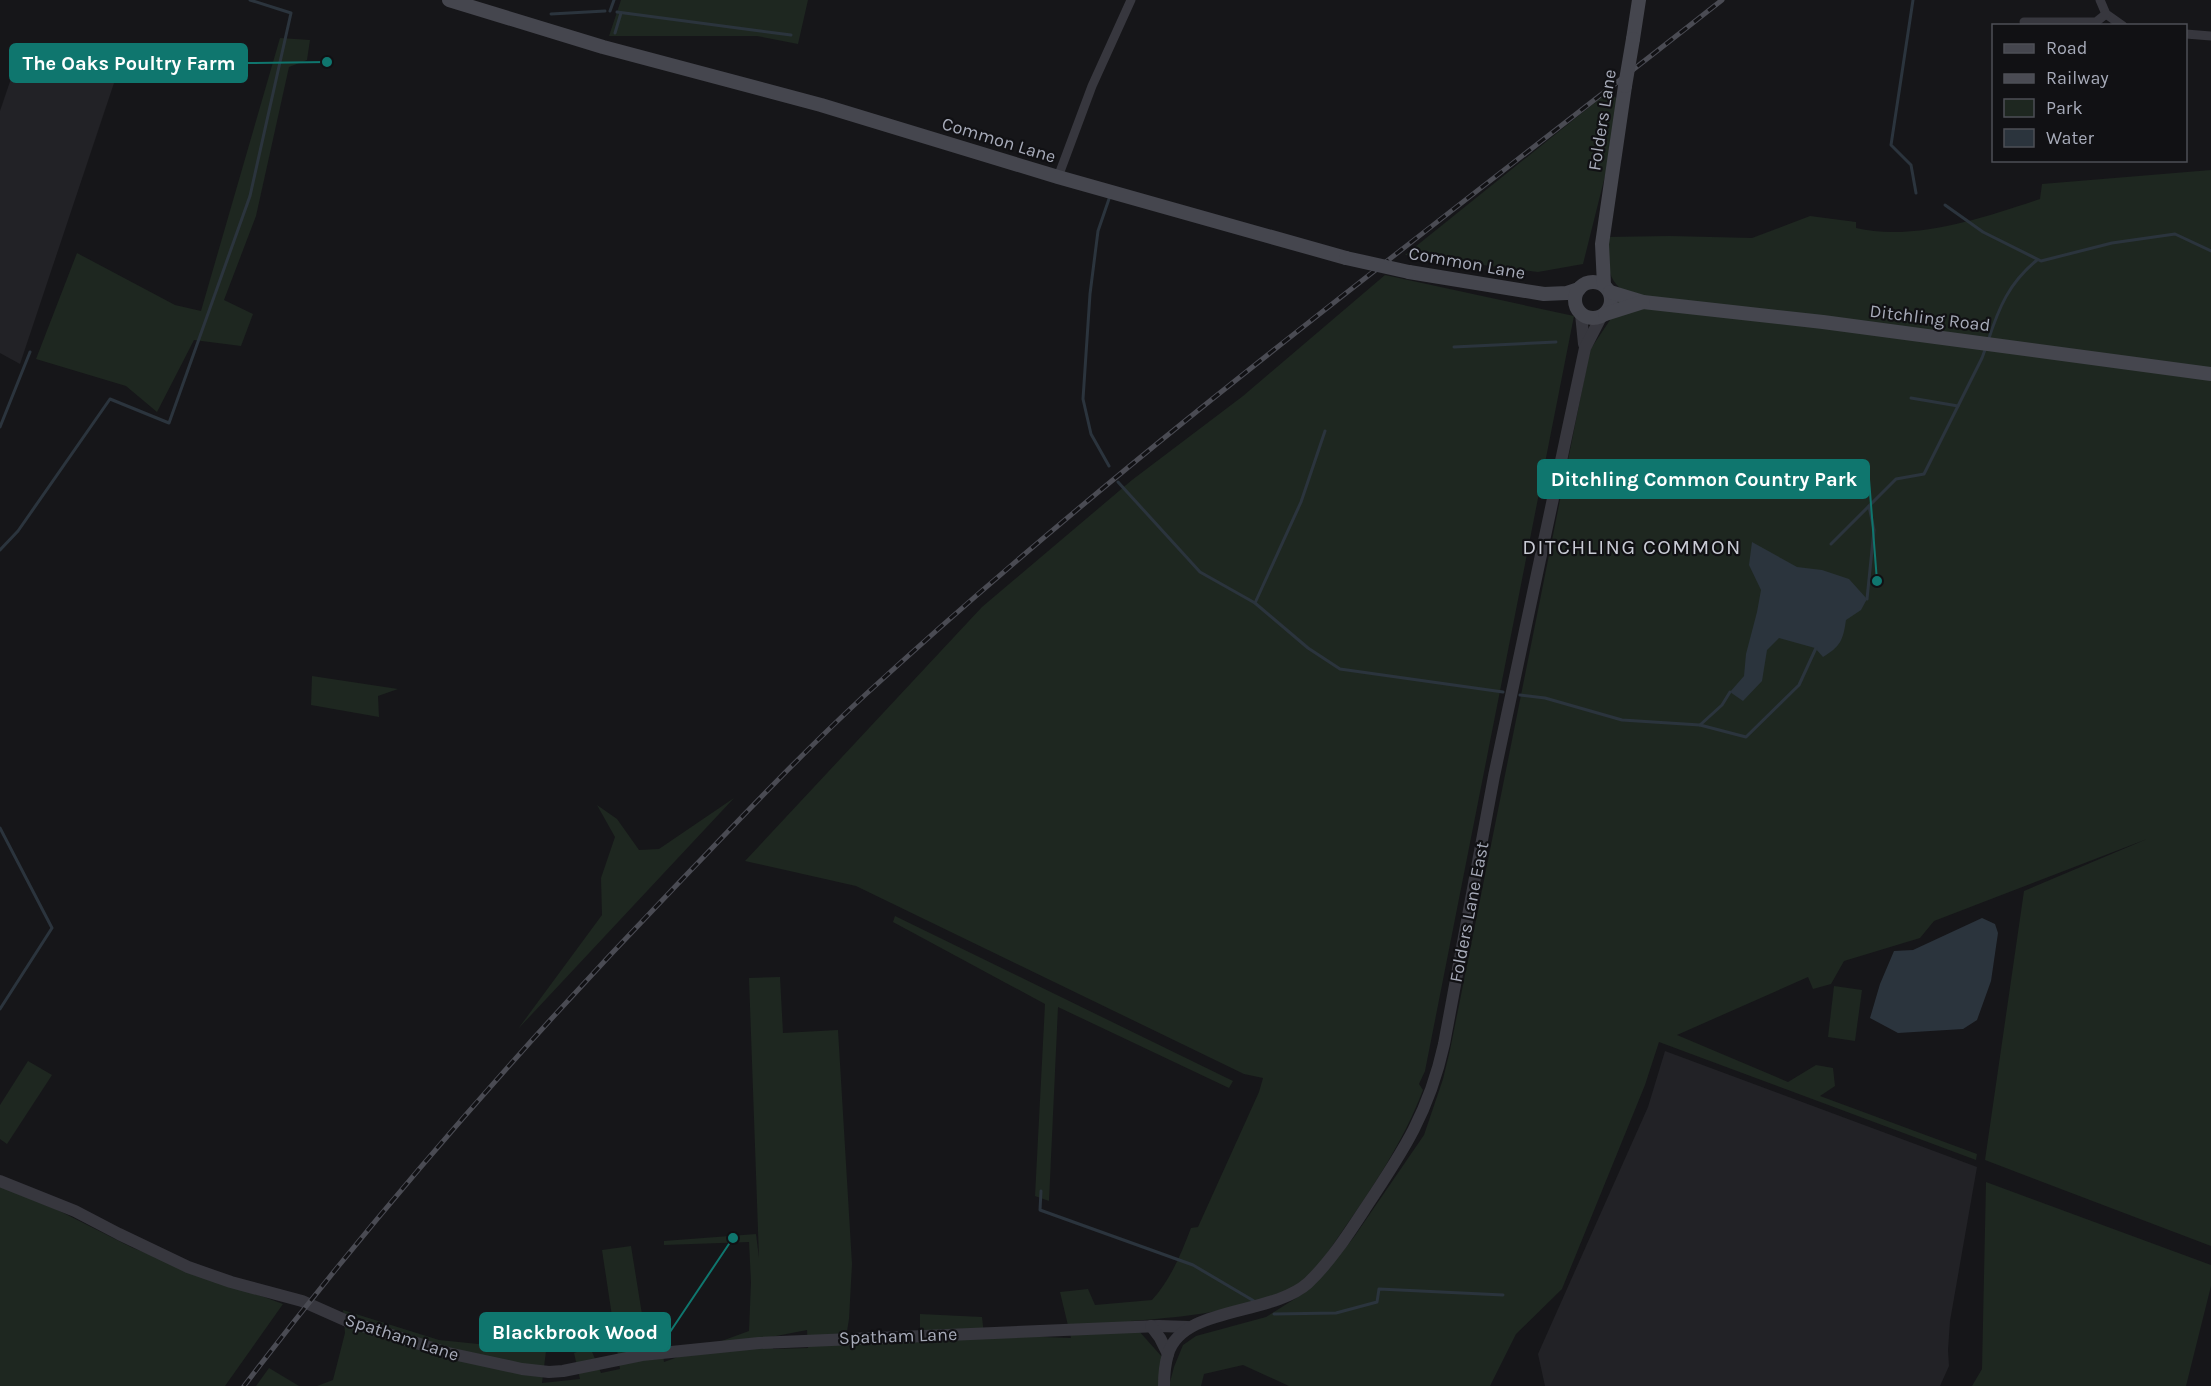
<svg xmlns="http://www.w3.org/2000/svg" width="2211" height="1386" viewBox="0 0 2211 1386" font-family="Karla,sans-serif">
<style>
.built{fill:#222226}
.green{fill:#1e2720;fill-rule:evenodd}
.water{fill:#2b343d}
.lines{fill:none;stroke-linecap:round;stroke-linejoin:round}
.stream{stroke:#2b343d;stroke-width:3}
.minor{stroke:#37373e;stroke-width:9}
.tertiary{stroke:#37373e;stroke-width:12}
.secondary{stroke:#45464e;stroke-width:14}
.rail-casing{stroke:#4a4b53;stroke-width:5}
.rail{stroke:#111114;stroke-width:3;stroke-dasharray:9;stroke-linecap:butt}
.secondary-bridge{stroke:#45464e;stroke-width:14}
.labels{text-anchor:middle;stroke-width:4.5;stroke-linejoin:round;paint-order:stroke}
.street-label{font-size:18px;fill:#a7abb9;stroke:#111114}
.quarter-label{font-size:21px;letter-spacing:1.5px;fill:#c9cbd5;stroke:#111114}
.leader{fill:none;stroke:#0f766e;stroke-width:2}
.callout-dot{fill:#0f766e;stroke:#111114;stroke-width:2}
.callout{fill:#0f766e;stroke:#0f766e;stroke-width:2}
.callout-label{font-size:20px;text-anchor:middle;font-weight:bold;fill:#fff}
</style>
<rect width="100%" height="100%" fill="#161619"/>
<g class="built">
<path d="M 21,49 L 115,80 L 20,364 L 0,353 L 0,111 Z"/>
<path d="M 1665,1051 L 1977,1167 L 1950,1321 L 1948,1350 L 1949,1366 L 1940,1386 L 1545,1386 L 1538,1354 L 1648,1107 Z"/>
</g>
<g class="green">
<path d="M 621,0 L 808,0 L 798,44 L 757,36 L 609,36 Z"/>
<path d="M 280,38 L 310,40 L 307,60 L 289,67 L 256,216 L 224,300 L 253,314 L 241,346 L 194,340 L 157,412 L 126,386 L 36,359 L 77,253 L 175,305 L 201,311 Z"/>
<path d="M 1608,92 L 1618,99 L 1606,172 L 1583,264 L 1538,272 L 1405,255 Z"/>
<path d="M 2211,170 L 2211,1246 L 1985,1160 L 2024,891 L 2147,839 L 1934,921 L 1920,938 L 1844,961 L 1831,984 L 1813,989 L 1808,977 L 1677,1035 L 1788,1082 L 1816,1065 L 1833,1068 L 1835,1086 L 1820,1096 L 1977,1154 L 1976,1160 L 1659,1042 L 1645,1085 L 1562,1289 L 1516,1334 L 1490,1386 L 1289,1386 L 1243,1365 L 1204,1374 L 1201,1386 L 1169,1386 L 1174,1367 L 1183,1345 L 1196,1336 L 1266,1317 L 1304,1293 L 1328,1269 L 1354,1237 L 1424,1135 L 1443,1079 L 1450,1050 L 1590,350 L 1616,311 L 1620,288 C 1605,275 1608,256 1607,237 L 1670,236 L 1752,238 L 1810,216 L 1856,222 L 1856,228 C 1913,242 1986,217 2040,199 L 2042,184 Z"/>
<path d="M 1385,275 L 1574,316 L 1425,1071 L 1419,1084 L 1423,1090 C 1403,1143 1371,1190 1339,1236 C 1327,1253 1313,1278 1294,1288 C 1247,1311 1182,1317 1130,1321 L 1163,1358 L 1162,1386 L 317,1386 L 333,1380 L 345,1333 L 343,1310 L 439,1340 L 546,1351 L 542,1383 L 580,1379 L 574,1353 L 590,1347 L 601,1373 L 620,1369 L 602,1250 L 631,1246 L 645,1333 L 660,1335 L 664,1362 L 749,1331 L 751,1282 L 749,1242 L 664,1245 L 664,1241 L 756,1234 L 759,1258 L 749,978 L 780,977 L 783,1033 L 838,1030 L 852,1264 L 849,1319 L 845,1344 L 920,1334 L 920,1314 L 982,1317 L 984,1335 L 1071,1338 L 1060,1292 L 1088,1289 L 1095,1305 L 1152,1300 C 1171,1279 1181,1254 1191,1228 L 1198,1227 L 1259,1092 L 1263,1078 L 1244,1074 L 856,886 L 745,861 L 982,607 L 1132,480 L 1243,396 ZM 807,1330 L 808,1348 L 773,1349 L 771,1337 Z"/>
<path d="M 312,676 L 398,689 L 378,696 L 379,717 L 311,705 Z"/>
<path d="M 734,798 L 518,1029 L 602,915 L 601,878 L 615,837 L 597,805 L 617,819 L 639,850 L 659,849 Z"/>
<path d="M 895,916 L 1233,1081 L 1229,1088 L 1058,1007 L 1049,1201 L 1035,1196 L 1045,1004 L 893,922 Z"/>
<path d="M 1834,986 L 1862,990 L 1855,1041 L 1828,1037 Z"/>
<path d="M 28,1061 L 52,1075 L 7,1144 L 0,1139 L 0,1105 Z"/>
<path d="M 0,1181 L 133,1248 L 283,1304 L 225,1386 L 0,1386 Z"/>
<path d="M 1986,1182 L 2211,1265 L 2211,1286 L 2186,1386 L 1972,1386 L 1982,1369 Z"/>
<path d="M 269,1368 L 299,1386 L 256,1386 Z"/>
</g>
<g class="water">
<path d="M 1752,542 L 1797,567 L 1822,570 L 1849,579 L 1867,599 L 1861,610 L 1846,620 C 1843,640 1841,646 1823,657 L 1815,648 L 1779,638 L 1767,650 L 1762,681 L 1743,701 L 1730,692 L 1744,676 L 1746,654 L 1757,612 L 1761,590 L 1749,565 Z"/>
<path d="M 1982,918 L 1995,924 L 1998,933 L 1991,981 L 1977,1020 L 1963,1029 L 1898,1033 L 1870,1018 L 1880,984 L 1894,951 L 1913,950 Z"/>
</g>
<g class="lines">
<g class="stream">
<path d="M 1913,0 L 1891,145 L 1911,165 L 1916,193"/>
<path d="M 610,11 L 614,0"/>
<path d="M 617,12 L 791,35"/>
<path d="M 551,14 L 605,11"/>
<path d="M 615,33 L 621,13"/>
<path d="M 1945,205 L 1983,232 L 2041,261 L 2112,243 L 2175,234 L 2211,251"/>
<path d="M 1988,341 C 1999,307 2009,283 2037,260"/>
<path d="M 1454,347 L 1556,342"/>
<path d="M 1911,398 L 1958,406"/>
<path d="M 0,427 L 30,352"/>
<path d="M 1109,466 L 1091,434 L 1083,399 L 1090,294 L 1098,231 L 1110,196"/>
<path d="M 1118,482 L 1200,572 L 1255,603 L 1308,648 L 1340,669 L 1503,692"/>
<path d="M 1831,544 L 1896,479 L 1924,474 L 1982,358 L 1986,347"/>
<path d="M 0,550 L 18,531 L 110,399 L 169,423 L 250,196 L 291,13 L 250,0"/>
<path d="M 1867,599 L 1874,530 L 1869,506"/>
<path d="M 1255,603 L 1301,502 L 1325,431"/>
<path d="M 1520,695 L 1545,698 L 1622,720 L 1700,725 L 1746,737 L 1799,685 L 1816,648"/>
<path d="M 1700,725 L 1722,705 L 1730,692"/>
<path d="M 0,828 L 52,928 L 0,1009"/>
<path d="M 1041,1191 L 1040,1210 L 1193,1265 L 1254,1301"/>
<path d="M 1274,1314 L 1336,1313 L 1377,1302 L 1379,1289 L 1503,1295"/>
</g>
<g class="minor">
<path d="M 2100,0 L 2106,14 L 2123,26"/>
<path d="M 2024,22 L 2096,22 L 2106,14"/>
<path d="M 2186,34 L 2211,36"/>
<path d="M 1058,177 L 1092,86 L 1131,0"/>
</g>
<g class="tertiary">
<path d="M 1581,314 L 1584,344"/>
<path d="M 0,1181 L 75,1211 L 119,1234 L 188,1267 L 231,1282 L 302,1301 L 347,1321 L 448,1353 L 522,1369 L 549,1372 L 563,1371 L 642,1355 L 759,1343 L 1159,1326 L 1188,1327"/>
<path d="M 1151,1326 L 1160,1338 L 1168,1354"/>
<path d="M 1164,1386 C 1164,1376 1165,1364 1168,1354 C 1182,1306 1271,1316 1308,1283 C 1331,1261 1349,1233 1366,1207 C 1404,1150 1429,1112 1444,1044 L 1494,776 L 1585,348 L 1601,317"/>
</g>
<g class="secondary">
<path d="M 449,0 L 603,47 L 821,105 L 1058,177 L 1346,258"/>
<path d="M 1633,39 L 1639,0"/>
<path d="M 1409,272 L 1544,294 L 1567,293 L 1579,289"/>
<circle cx="1593" cy="300" r="18"/>
<path d="M 1604,285 L 1602,244 L 1625,86"/>
<path d="M 1610,292 L 1643,302 L 1823,322 L 2211,374"/>
<path d="M 1605,314 L 1643,302"/>
</g>
<g class="rail-casing">
<path id="rail" d="M 244,1386 C 376,1213 520,1048 671,891 C 734,825 798,757 865,695 C 1136,446 1433,228 1722,0"/>
</g>
<use href="#rail" class="rail"/>
<g class="secondary-bridge">
<path d="M 1625,86 L 1633,39"/>
<path d="M 1346,258 L 1409,272"/>
</g>
</g>
<g class="labels">
<g class="street-label">
<text transform="translate(1602 120) rotate(-81)" y="6">Folders Lane</text>
<text transform="translate(999 140) rotate(17)" y="6">Common Lane</text>
<text transform="translate(1467 263) rotate(10)" y="6">Common Lane</text>
<text transform="translate(1930 318) rotate(7)" y="6">Ditchling Road</text>
<text transform="translate(1469 912) rotate(-79)" y="6">Folders Lane East</text>
<text transform="translate(898 1336) rotate(-2)" y="6">Spatham Lane</text>
<text transform="translate(402 1337) rotate(18)" y="6">Spatham Lane</text>
</g>
<g class="quarter-label">
<text x="1632" y="554">DITCHLING COMMON</text>
</g>
</g>
<path class="leader" d="M327 62L247 63M1877 581L1869 479M733 1238L670 1332"/>
<g class="callout-dot">
<circle cx="327" cy="62" r="6"/>
<circle cx="1877" cy="581" r="6"/>
<circle cx="733" cy="1238" r="6"/>
</g>
<g class="callout">
<rect x="10" y="44" width="237" height="38" rx="6"/>
<rect x="1538" y="460" width="331" height="38" rx="6"/>
<rect x="480" y="1313" width="190" height="38" rx="6"/>
</g>
<g class="callout-label">
<text x="129" y="70">The Oaks Poultry Farm</text>
<text x="1704" y="486">Ditchling Common Country Park</text>
<text x="575" y="1339">Blackbrook Wood</text>
</g>
<rect x="1992" y="24" width="195" height="138" fill="#111114" stroke="#4d4f56" stroke-width="1.5"/>
<rect x="2004" y="44" width="30" height="9" fill="#45464e" stroke="#4d4f56" stroke-width="1.5"/>
<text x="2046" y="54" font-size="18" fill="#a7abb9">Road</text>
<rect x="2004" y="74" width="30" height="9" fill="#4a4b53" stroke="#4d4f56" stroke-width="1.5"/>
<text x="2046" y="84" font-size="18" fill="#a7abb9">Railway</text>
<rect x="2004" y="99" width="30" height="18" fill="#1e2720" stroke="#4d4f56" stroke-width="1.5"/>
<text x="2046" y="114" font-size="18" fill="#a7abb9">Park</text>
<rect x="2004" y="129" width="30" height="18" fill="#2b343d" stroke="#4d4f56" stroke-width="1.5"/>
<text x="2046" y="144" font-size="18" fill="#a7abb9">Water</text>
</svg>
